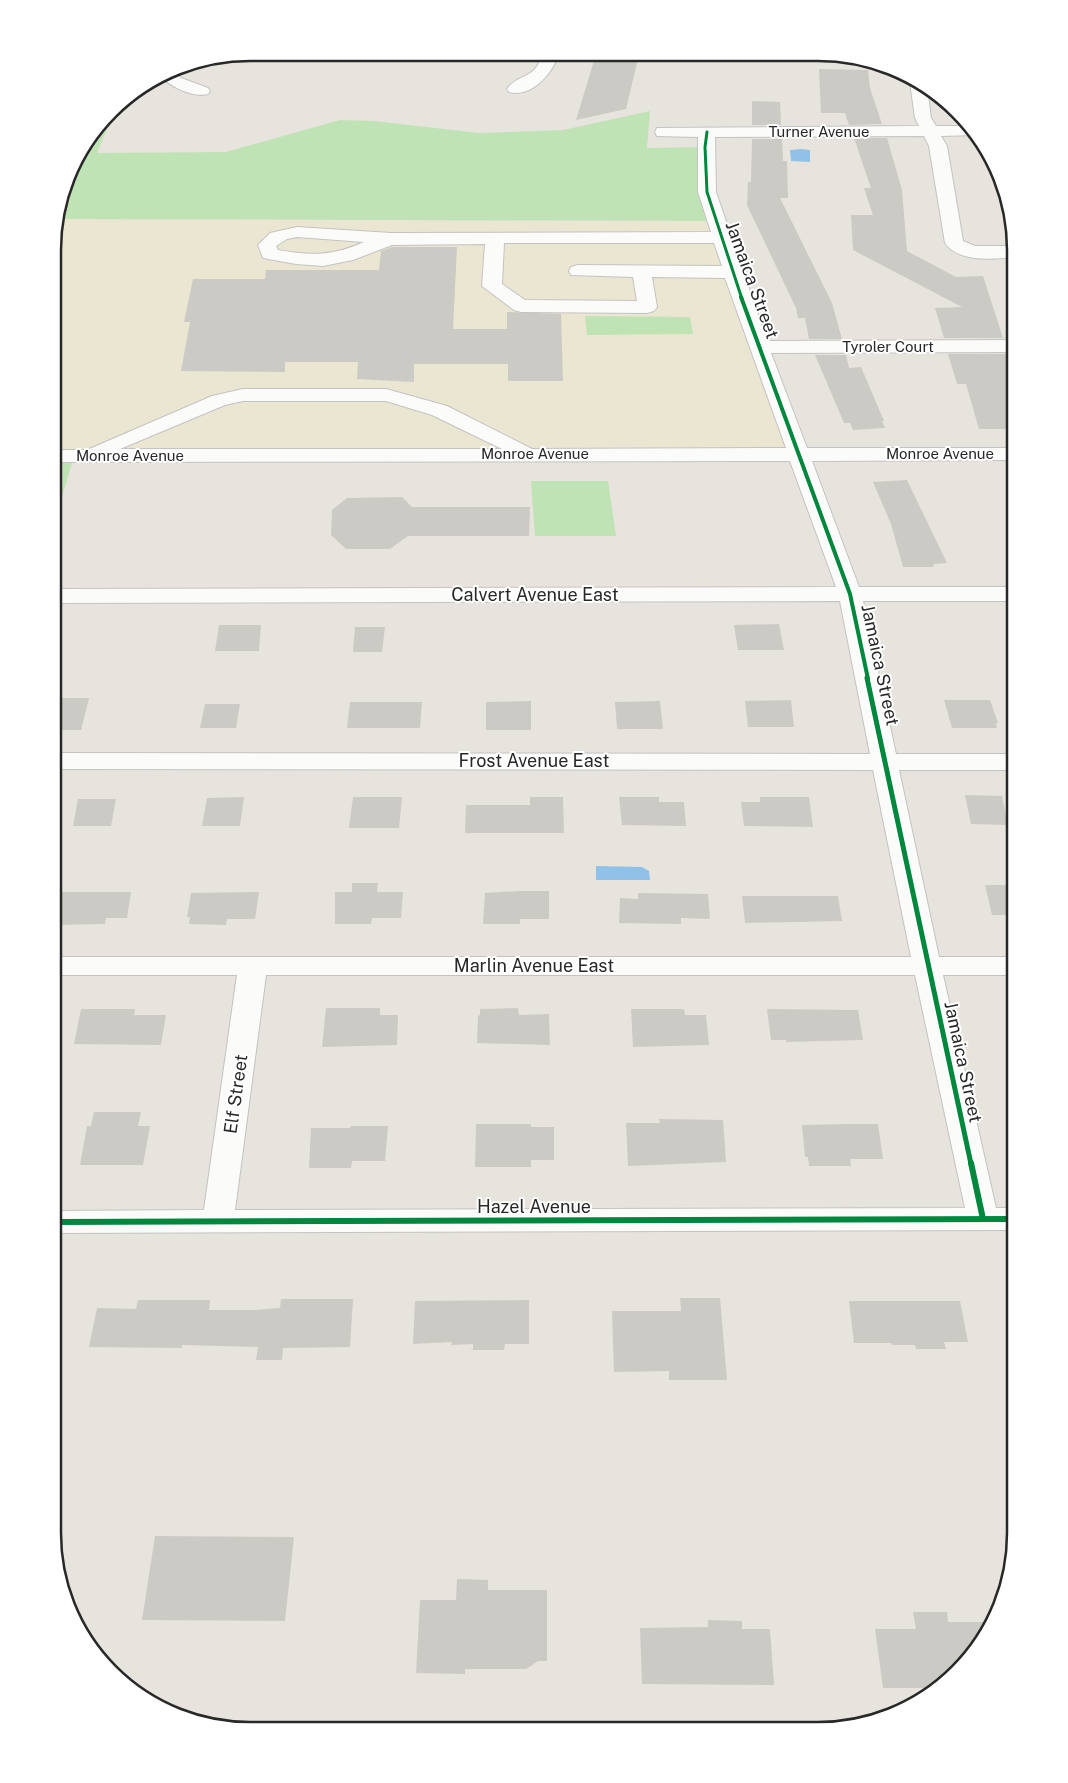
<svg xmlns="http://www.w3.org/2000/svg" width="1068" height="1783" viewBox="0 0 1068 1783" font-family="'Public Sans',sans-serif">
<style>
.education{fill:#eae6d1}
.green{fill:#c0e3b5}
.water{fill:#90c2e9}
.building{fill:#cccac4}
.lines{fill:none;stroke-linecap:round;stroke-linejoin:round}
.minor-casing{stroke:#c4c3c3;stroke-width:2}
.minor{fill:#fbfbfa;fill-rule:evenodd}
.cycleway-far3-casing{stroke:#fff;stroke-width:5}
.cycleway-far2-casing{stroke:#fff;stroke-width:6}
.cycleway-far1-casing{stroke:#fff;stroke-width:8}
.cycleway-casing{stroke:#fff;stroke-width:9}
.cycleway-far3{stroke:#00873e;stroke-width:3}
.cycleway-far2{stroke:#00873e;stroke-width:4}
.cycleway-far1{stroke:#00873e;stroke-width:5}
.cycleway{stroke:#00873e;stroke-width:6}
.labels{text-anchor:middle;stroke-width:4;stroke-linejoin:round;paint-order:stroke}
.far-street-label{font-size:15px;fill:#282828;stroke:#fff}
.street-label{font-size:18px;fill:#282828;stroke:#fff}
.rim{fill:none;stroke:#282828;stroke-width:2.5}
</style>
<rect width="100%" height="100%" fill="#e7e4dd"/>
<path class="education" d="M 56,219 L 716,221 L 799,454 L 54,456 L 54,225 Z"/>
<g class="green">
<path d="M 117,105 L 97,153 L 226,152 L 340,120 L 374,121 L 479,133 L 563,130 L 650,111 L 647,148 L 705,147 L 716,221 L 56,219 L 73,163 Z"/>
<path d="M 585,316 L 690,317 L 693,334 L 587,335 Z"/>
<path d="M 54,456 L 74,456 L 62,497 L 54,497 Z"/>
<path d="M 531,481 L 608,481 L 616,536 L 535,536 Z"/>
</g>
<g class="water">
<path d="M 801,149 L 810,150 L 810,162 L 791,161 L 790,150 Z"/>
<path d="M 596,866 L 642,867 L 649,871 L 650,880 L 596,880 Z"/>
</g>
<g class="building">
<path d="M 596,54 L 626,54 L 624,59 L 638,59 L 626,109 L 576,120 Z"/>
<path d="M 819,69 L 868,70 L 870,88 L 882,124 L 849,125 L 845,113 L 821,113 Z"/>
<path d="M 752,101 L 780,102 L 781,125 L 752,125 Z"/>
<path d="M 854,138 L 887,138 L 902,190 L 907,251 L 956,277 L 983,276 L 1003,338 L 944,338 L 935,308 L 962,307 L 853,250 L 851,215 L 873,215 L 864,188 L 871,188 Z"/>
<path d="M 752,139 L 782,139 L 783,161 L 787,161 L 788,198 L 780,198 L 832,303 L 842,339 L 809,339 L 805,318 L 798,318 L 796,308 L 747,205 L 748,182 L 751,182 Z"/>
<path d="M 392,247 L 457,247 L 453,329 L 507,329 L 507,312 L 561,314 L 563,381 L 508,381 L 508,364 L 414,364 L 414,382 L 357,379 L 358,362 L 285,362 L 285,372 L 181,371 L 190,322 L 184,322 L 193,279 L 265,279 L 266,270 L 379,270 L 381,251 Z"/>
<path d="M 948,354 L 1009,354 L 1015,374 L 1015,429 L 979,429 L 966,384 L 957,384 Z"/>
<path d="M 815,355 L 846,355 L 849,368 L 861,367 L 884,421 L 882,421 L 885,428 L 853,430 L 850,423 L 844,423 Z"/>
<path d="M 907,480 L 947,563 L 933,564 L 934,567 L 903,567 L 891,524 L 873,482 Z"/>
<path d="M 402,497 L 412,507 L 530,507 L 529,536 L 408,536 L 390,549 L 346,549 L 331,535 L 332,510 L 347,498 Z"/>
<path d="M 779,624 L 784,650 L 738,650 L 734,625 Z"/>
<path d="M 219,625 L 261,625 L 259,651 L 215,651 Z"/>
<path d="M 355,627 L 385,627 L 382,652 L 353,652 Z"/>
<path d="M 54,698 L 89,698 L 81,730 L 54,730 Z"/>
<path d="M 791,700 L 794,727 L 748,727 L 745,701 Z"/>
<path d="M 944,700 L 990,700 L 998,723 L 996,723 L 997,728 L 952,728 Z"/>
<path d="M 531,701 L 531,730 L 486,730 L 486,702 Z"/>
<path d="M 660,701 L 663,729 L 617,729 L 615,702 Z"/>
<path d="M 350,702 L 422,702 L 420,728 L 347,728 Z"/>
<path d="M 205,704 L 240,704 L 236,728 L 200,728 Z"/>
<path d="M 965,795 L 1002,796 L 1008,825 L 971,824 Z"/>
<path d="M 244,797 L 240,826 L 202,826 L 207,798 Z"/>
<path d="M 353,797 L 402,797 L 399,828 L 349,828 Z"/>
<path d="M 530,797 L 563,797 L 564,833 L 465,833 L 466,805 L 530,805 Z"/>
<path d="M 619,797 L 659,797 L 659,802 L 684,802 L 686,826 L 622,825 Z"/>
<path d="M 760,797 L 809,797 L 813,827 L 744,826 L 741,802 L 760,802 Z"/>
<path d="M 78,799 L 116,799 L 111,826 L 73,826 Z"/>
<path d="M 352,883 L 378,883 L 377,892 L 403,892 L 401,918 L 372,918 L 371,924 L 335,924 L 335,892 L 352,892 Z"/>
<path d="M 985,885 L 1015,885 L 1015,915 L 992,915 Z"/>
<path d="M 519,891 L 549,891 L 549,919 L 520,919 L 520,924 L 483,924 L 485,893 Z"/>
<path d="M 60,892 L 131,892 L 127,918 L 106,918 L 105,924 L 53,925 Z"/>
<path d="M 259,892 L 255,919 L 227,919 L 226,925 L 189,924 L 190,917 L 187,917 L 191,893 Z"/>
<path d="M 638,893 L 708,894 L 710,919 L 681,918 L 681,924 L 619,923 L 620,898 L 638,899 Z"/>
<path d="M 742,896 L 838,896 L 842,921 L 745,923 Z"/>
<path d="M 326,1008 L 380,1008 L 380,1015 L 398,1015 L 397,1045 L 322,1047 Z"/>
<path d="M 518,1008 L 519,1015 L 549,1014 L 550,1045 L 477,1043 L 478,1016 L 480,1015 L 480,1009 Z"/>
<path d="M 81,1009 L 135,1009 L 134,1015 L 166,1015 L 161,1045 L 74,1044 Z"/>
<path d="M 631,1009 L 684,1009 L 685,1015 L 706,1015 L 709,1045 L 633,1047 Z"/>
<path d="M 767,1009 L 858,1010 L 863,1040 L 786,1042 L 786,1040 L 771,1040 Z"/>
<path d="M 94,1112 L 141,1112 L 138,1126 L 150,1126 L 143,1165 L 80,1165 L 87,1126 L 91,1126 Z"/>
<path d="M 659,1119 L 723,1120 L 726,1162 L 628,1166 L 626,1123 L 660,1123 Z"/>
<path d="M 476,1124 L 531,1124 L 531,1127 L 554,1127 L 554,1160 L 531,1160 L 531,1167 L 475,1167 Z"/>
<path d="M 848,1124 L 878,1124 L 883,1159 L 850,1159 L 851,1166 L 809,1166 L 808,1157 L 805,1157 L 802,1125 Z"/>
<path d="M 351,1126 L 388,1126 L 385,1161 L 352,1161 L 351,1168 L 309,1168 L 311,1128 L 350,1128 Z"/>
<path d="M 680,1298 L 720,1298 L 727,1380 L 669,1380 L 669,1371 L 614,1372 L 612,1311 L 681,1311 Z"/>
<path d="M 281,1299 L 353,1299 L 350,1347 L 283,1348 L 282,1360 L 256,1360 L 258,1347 L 182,1345 L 182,1348 L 89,1347 L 97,1308 L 136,1309 L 138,1300 L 210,1300 L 209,1310 L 255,1310 L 280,1308 Z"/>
<path d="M 529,1300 L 529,1344 L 505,1344 L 504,1350 L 473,1350 L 473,1344 L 451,1345 L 452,1342 L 413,1344 L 415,1301 Z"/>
<path d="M 849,1301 L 960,1301 L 968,1342 L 944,1342 L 946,1349 L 916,1349 L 915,1345 L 892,1345 L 891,1343 L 854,1343 Z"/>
<path d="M 155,1536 L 294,1537 L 285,1621 L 142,1620 Z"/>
<path d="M 457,1579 L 488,1580 L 488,1590 L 547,1590 L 547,1661 L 538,1661 L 526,1669 L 465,1669 L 465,1674 L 416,1673 L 420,1600 L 456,1600 Z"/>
<path d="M 913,1612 L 947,1612 L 948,1622 L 991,1622 L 975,1653 L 940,1688 L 883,1688 L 875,1629 L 916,1629 Z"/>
<path d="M 708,1620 L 742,1621 L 742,1629 L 770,1629 L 774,1685 L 642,1684 L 640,1628 L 708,1627 Z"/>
</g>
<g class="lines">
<g class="minor-casing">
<g id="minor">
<path d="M 543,53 L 559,53 C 553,73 532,98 509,92 L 507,89 C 518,73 535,81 543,53 Z"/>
<path d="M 176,67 L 177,74 L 181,78 L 208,88 L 210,91 L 208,94 C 194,98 170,87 161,76 Z"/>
<path d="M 912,79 L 927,87 L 931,118 L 936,126 L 971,126 L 978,135 L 941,136 L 947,146 L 963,241 L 975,246 L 1015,246 L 1015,257 C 994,259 959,263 945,243 L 929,146 L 924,136 L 715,137 L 716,192 L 767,341 L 1015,340 L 1015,352 L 771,353 L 807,448 L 1015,448 L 1015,460 L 812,461 L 859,587 L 1015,587 L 1015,601 L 863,601 L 896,754 L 1015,754 L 1015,770 L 899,770 L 939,957 L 1015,957 L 1015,975 L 943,975 L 996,1208 L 1015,1208 L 1015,1230 L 53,1233 L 53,1211 L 204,1210 L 237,975 L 53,975 L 53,957 L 911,957 L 873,770 L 53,769 L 53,753 L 870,754 L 840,601 L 54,603 L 54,589 L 836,587 L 790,461 L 54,462 L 54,450 L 87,450 L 212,396 L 243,389 L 386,389 L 447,406 L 532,449 L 786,448 L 725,278 L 652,277 L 657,307 L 654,311 L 647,313 L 521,312 L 514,310 L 482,286 L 485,244 L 392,245 L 353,260 L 323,266 L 296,264 L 263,258 L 258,245 L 270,233 L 297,227 L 391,233 L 711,232 L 698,192 L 698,137 L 657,136 L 655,132 L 657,128 L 919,126 L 915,118 L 910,82 ZM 297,237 L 364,242 C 333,256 311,256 278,250 L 276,246 L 287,239 ZM 504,243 L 714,243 L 722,266 L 578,265 L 571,267 L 569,271 L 571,275 L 633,277 L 637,301 L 525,300 L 502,284 ZM 243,401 L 386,401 L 432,415 L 502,449 L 120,449 L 225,405 ZM 266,975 L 915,975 L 965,1208 L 235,1210 Z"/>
</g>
</g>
<use href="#minor" class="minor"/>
<g class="cycleway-far3-casing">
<path id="cycleway-far3" d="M 707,132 L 705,147 L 707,192 L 742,299"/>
</g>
<g class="cycleway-far2-casing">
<path id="cycleway-far2" d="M 741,297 L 850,594 L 868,679"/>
</g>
<g class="cycleway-far1-casing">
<path id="cycleway-far1" d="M 867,678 L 971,1164"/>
</g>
<g class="cycleway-casing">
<g id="cycleway">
<path d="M 971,1163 L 983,1219"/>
<path d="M 53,1222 L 1015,1219"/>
</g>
</g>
<use href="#cycleway-far3" class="cycleway-far3"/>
<use href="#cycleway-far2" class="cycleway-far2"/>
<use href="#cycleway-far1" class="cycleway-far1"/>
<use href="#cycleway" class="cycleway"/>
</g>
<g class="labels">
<g class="far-street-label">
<text x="819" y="137">Turner Avenue</text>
<text x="888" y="352">Tyroler Court</text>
<text x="535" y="459">Monroe Avenue</text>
<text x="940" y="459">Monroe Avenue</text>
<text x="130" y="461">Monroe Avenue</text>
</g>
<g class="street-label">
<text transform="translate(752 280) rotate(70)" y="6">Jamaica Street</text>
<text x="535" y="601">Calvert Avenue East</text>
<text transform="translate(880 665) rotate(78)" y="6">Jamaica Street</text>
<text x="534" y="767">Frost Avenue East</text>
<text x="534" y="972">Marlin Avenue East</text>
<text transform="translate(963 1062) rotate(78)" y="6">Jamaica Street</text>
<text transform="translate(236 1094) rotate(-82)" y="6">Elf Street</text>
<text x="534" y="1213">Hazel Avenue</text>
</g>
</g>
<path d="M0 0H1068V1783H0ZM250 61H818A189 189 0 0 1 1007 250V1533A189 189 0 0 1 818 1722H250A189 189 0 0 1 61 1533V250A189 189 0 0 1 250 61Z" fill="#fff" fill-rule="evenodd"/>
<path class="rim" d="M250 61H818A189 189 0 0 1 1007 250V1533A189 189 0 0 1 818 1722H250A189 189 0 0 1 61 1533V250A189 189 0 0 1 250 61Z"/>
</svg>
